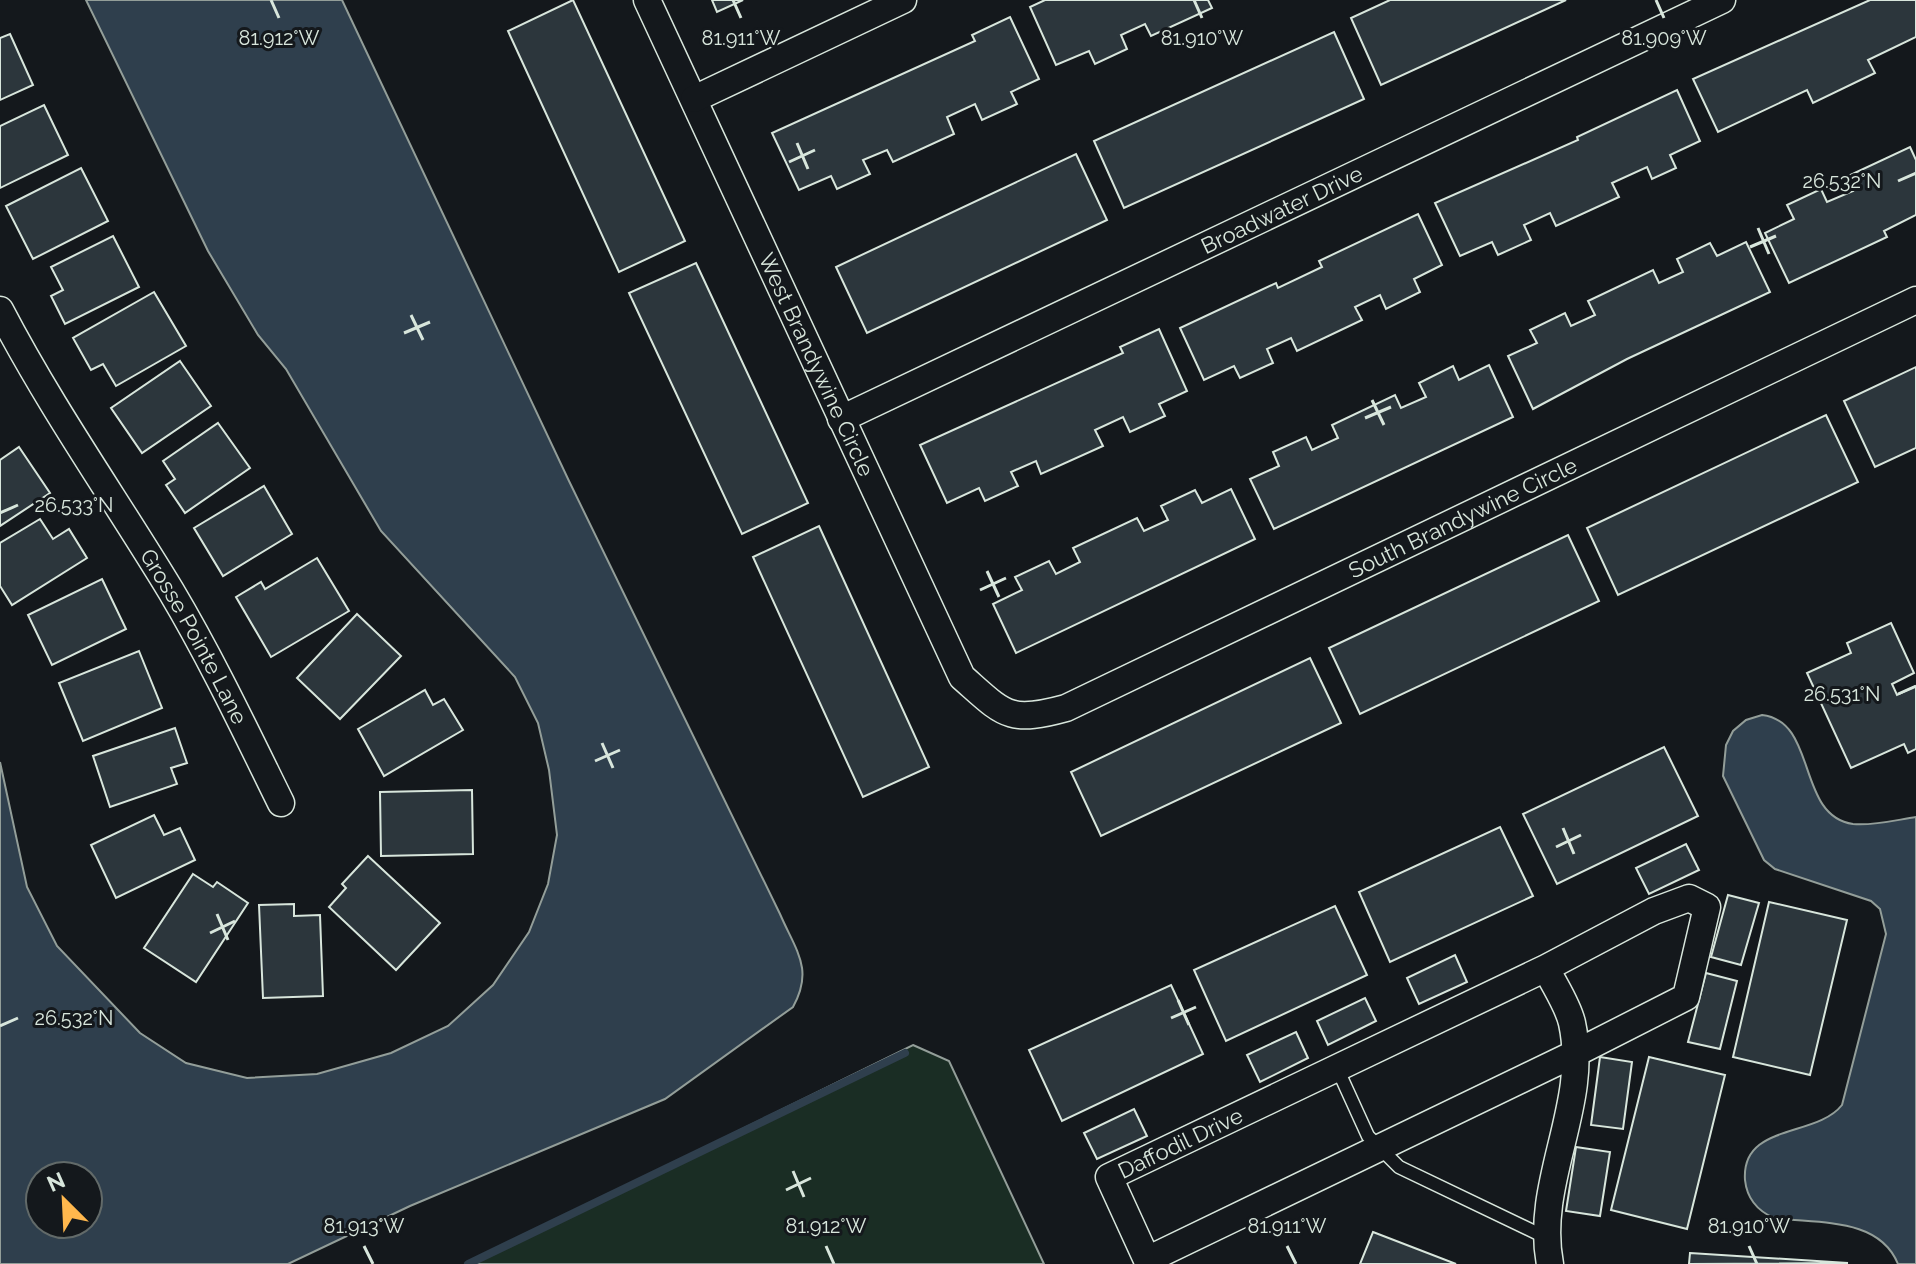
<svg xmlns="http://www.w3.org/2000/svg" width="1916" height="1264" viewBox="0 0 1916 1264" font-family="Raleway,sans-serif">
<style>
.green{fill:#1a2d24;stroke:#939e99;stroke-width:2}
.water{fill:#2f3f4d;stroke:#939e99;stroke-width:2;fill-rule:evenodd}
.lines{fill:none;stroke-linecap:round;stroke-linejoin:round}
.stream{stroke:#2f3f4d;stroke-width:8}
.building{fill:#2c363c;stroke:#d8e6dc;stroke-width:2}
.service-casing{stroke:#d8e6dc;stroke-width:15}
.minor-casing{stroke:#d8e6dc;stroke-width:29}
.service{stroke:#14181c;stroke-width:12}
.minor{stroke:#14181c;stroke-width:26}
.ticks{fill:none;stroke:#d8e6dc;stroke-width:3}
.labels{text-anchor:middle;stroke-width:6;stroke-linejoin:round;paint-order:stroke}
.street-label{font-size:22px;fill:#d8e6dc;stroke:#14181c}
.ticks-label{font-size:20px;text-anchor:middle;fill:#d8e6dc;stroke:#14181c;stroke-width:6;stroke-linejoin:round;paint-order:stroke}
</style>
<rect width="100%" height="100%" fill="#14181c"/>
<path class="green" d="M 913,1045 L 949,1061 L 1044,1264 L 468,1264 Z"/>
<g class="water">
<path d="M 86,0 L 342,0 L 569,481 L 780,914 C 796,951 814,969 793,1007 L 665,1099 L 410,1206 L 288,1264 L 0,1264 L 0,762 L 27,887 L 57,946 L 140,1033 L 186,1063 L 247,1078 L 317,1074 L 391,1053 L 448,1026 L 493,985 L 529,932 L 548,884 L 557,835 L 549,770 L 538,723 L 515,677 L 381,531 L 286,369 L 258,335 L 208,251 ZM 88,1176 L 88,1224 L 40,1224 L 40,1176 Z"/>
<path d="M 1762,715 C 1818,721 1796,816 1853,824 C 1873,826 1896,820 1916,817 L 1916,1264 L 1898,1264 C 1879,1217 1819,1224 1774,1218 C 1758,1211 1747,1199 1745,1180 C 1741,1123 1816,1138 1842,1105 L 1886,934 L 1880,909 L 1871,901 L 1775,869 L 1764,860 L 1723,776 L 1726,745 L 1733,731 L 1746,720 Z"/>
</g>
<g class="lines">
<path class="stream" d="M 468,1264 L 905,1053"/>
</g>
<g class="building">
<path d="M 573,0 L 685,241 L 619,272 L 508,31 Z"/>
<path d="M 712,0 L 743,0 L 717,12 Z"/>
<path d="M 1045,0 L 1208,0 L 1212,8 L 1151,36 L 1145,24 L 1121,35 L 1127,49 L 1095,64 L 1089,51 L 1056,65 L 1030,7 Z"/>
<path d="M 1390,0 L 1566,0 L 1381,85 L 1351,18 Z"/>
<path d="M 1870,0 L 1916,0 L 1916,37 L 1868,60 L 1875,73 L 1813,103 L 1807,90 L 1718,132 L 1693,79 Z"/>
<path d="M 1010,17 L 1039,79 L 1011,92 L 1017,104 L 982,120 L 975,104 L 947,117 L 954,134 L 893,162 L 887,150 L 863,160 L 870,174 L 837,189 L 831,176 L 799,190 L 772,133 L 975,41 L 972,35 Z"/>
<path d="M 1334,32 L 1364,99 L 1124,208 L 1094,141 Z"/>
<path d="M 10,34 L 33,85 L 0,100 L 0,38 Z"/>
<path d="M 1677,90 L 1700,141 L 1670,155 L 1676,168 L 1652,179 L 1647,167 L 1612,183 L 1619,197 L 1556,226 L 1550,213 L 1524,225 L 1531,240 L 1498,255 L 1492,242 L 1460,256 L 1435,203 L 1578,140 L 1577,137 Z"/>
<path d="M 44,105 L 68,155 L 0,188 L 0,126 Z"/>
<path d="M 1910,147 L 1916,160 L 1916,215 L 1884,231 L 1887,237 L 1789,283 L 1765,233 L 1794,219 L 1787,205 L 1821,189 L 1827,202 L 1853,191 L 1846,177 Z"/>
<path d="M 1076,154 L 1107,220 L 867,333 L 836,267 Z"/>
<path d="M 81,168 L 108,221 L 33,259 L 6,206 Z"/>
<path d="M 1418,214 L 1442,265 L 1414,279 L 1420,292 L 1386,309 L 1380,295 L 1355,307 L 1362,320 L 1297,351 L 1291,338 L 1267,349 L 1273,363 L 1240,378 L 1234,366 L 1204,380 L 1180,328 L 1276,283 L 1278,288 L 1322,267 L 1319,261 Z"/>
<path d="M 113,236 L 139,287 L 65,324 L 51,296 L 63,290 L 51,267 Z"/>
<path d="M 1746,242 L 1770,292 L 1627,359 L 1533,409 L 1508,356 L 1537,343 L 1530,330 L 1565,313 L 1571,326 L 1595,315 L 1588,301 L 1653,270 L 1659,283 L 1683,272 L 1677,259 L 1710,243 L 1717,256 Z"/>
<path d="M 696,263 L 808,503 L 742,534 L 629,293 Z"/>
<path d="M 154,292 L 186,346 L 116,386 L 103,364 L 91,370 L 73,338 Z"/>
<path d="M 1159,329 L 1187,391 L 1159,404 L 1165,416 L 1130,432 L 1123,417 L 1095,430 L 1103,446 L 1041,474 L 1036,461 L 1011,472 L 1018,486 L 985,501 L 979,488 L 947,503 L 920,445 L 1123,353 L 1120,347 Z"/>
<path d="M 180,361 L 211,406 L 142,453 L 111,408 Z"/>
<path d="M 1489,365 L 1513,417 L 1274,529 L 1250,479 L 1279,466 L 1273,452 L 1306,437 L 1312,450 L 1338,438 L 1332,425 L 1395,395 L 1401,408 L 1426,397 L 1419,383 L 1453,366 L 1459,380 Z"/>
<path d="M 1916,367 L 1916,448 L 1875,467 L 1844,401 Z"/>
<path d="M 1826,415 L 1858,482 L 1618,595 L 1587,528 Z"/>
<path d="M 218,423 L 250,468 L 185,513 L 166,485 L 175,479 L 163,461 Z"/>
<path d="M 19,447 L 50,493 L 0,526 L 0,460 Z"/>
<path d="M 264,486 L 292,534 L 223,576 L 194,528 Z"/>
<path d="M 1231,489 L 1255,539 L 1016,653 L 993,604 L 1022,590 L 1015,577 L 1049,561 L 1056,574 L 1080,562 L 1073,548 L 1137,518 L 1144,531 L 1168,520 L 1161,506 L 1195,490 L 1202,503 Z"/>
<path d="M 40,519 L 53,539 L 69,529 L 87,558 L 12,605 L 0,586 L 0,543 Z"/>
<path d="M 819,526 L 929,767 L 863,797 L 753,557 Z"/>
<path d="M 1568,535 L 1599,601 L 1360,714 L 1329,648 Z"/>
<path d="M 317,558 L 349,611 L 271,657 L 236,597 L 261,582 L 265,589 Z"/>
<path d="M 102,579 L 126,629 L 52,665 L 28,615 Z"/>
<path d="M 357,614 L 401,656 L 340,719 L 297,678 Z"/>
<path d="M 1891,623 L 1914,673 L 1892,684 L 1897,695 L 1916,686 L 1916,749 L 1908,753 L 1904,744 L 1851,768 L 1807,673 L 1851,653 L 1847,643 Z"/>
<path d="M 139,651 L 162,708 L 83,741 L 59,683 Z"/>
<path d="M 1310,658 L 1341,723 L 1101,836 L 1071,772 Z"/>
<path d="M 425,690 L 433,705 L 444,699 L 463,730 L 384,776 L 358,729 Z"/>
<path d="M 175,728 L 187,763 L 171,768 L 177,784 L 110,807 L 93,756 Z"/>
<path d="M 1664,747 L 1698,816 L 1557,884 L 1523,814 Z"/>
<path d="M 472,790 L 473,854 L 381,856 L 380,792 Z"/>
<path d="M 154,815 L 164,835 L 180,828 L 195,860 L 116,898 L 91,845 Z"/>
<path d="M 1500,827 L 1533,896 L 1390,962 L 1359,892 Z"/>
<path d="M 1686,844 L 1699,870 L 1649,894 L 1636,868 Z"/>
<path d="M 368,856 L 440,923 L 396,970 L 329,907 L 346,888 L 342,884 Z"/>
<path d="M 193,874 L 213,887 L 217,882 L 248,903 L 196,982 L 144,948 Z"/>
<path d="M 1728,895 L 1759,903 L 1741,965 L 1711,957 Z"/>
<path d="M 1769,902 L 1847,920 L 1810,1075 L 1733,1057 Z"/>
<path d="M 294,904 L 294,916 L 320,915 L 323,996 L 263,998 L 259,905 Z"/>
<path d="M 1335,906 L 1367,975 L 1226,1041 L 1194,970 Z"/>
<path d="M 1455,955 L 1467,982 L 1419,1004 L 1407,978 Z"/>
<path d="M 1706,973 L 1737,981 L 1720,1049 L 1688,1042 Z"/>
<path d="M 1171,985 L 1203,1054 L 1062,1121 L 1029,1050 Z"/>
<path d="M 1365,998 L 1376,1021 L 1328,1045 L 1317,1021 Z"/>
<path d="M 1296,1032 L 1308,1058 L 1260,1082 L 1247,1055 Z"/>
<path d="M 1600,1057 L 1632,1062 L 1623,1129 L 1591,1125 Z"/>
<path d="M 1649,1057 L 1725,1075 L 1687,1229 L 1611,1210 Z"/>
<path d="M 1134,1109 L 1147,1136 L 1097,1159 L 1084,1133 Z"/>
<path d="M 1576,1147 L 1610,1152 L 1600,1216 L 1566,1211 Z"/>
<path d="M 1373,1232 L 1456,1264 L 1360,1264 Z"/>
<path d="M 1690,1253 L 1848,1263 L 1689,1264 Z"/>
</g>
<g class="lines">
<g class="service-casing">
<path id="service" d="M 1337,1068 L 1368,1136 L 1399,1167 L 1545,1237"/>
</g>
<g class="minor-casing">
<g id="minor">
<path id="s1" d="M 647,0 L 962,677 C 1004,714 1008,724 1066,708 L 1916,300"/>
<path d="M 694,99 L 903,0"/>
<path id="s2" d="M 0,310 C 51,408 114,497 171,591 C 212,660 246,732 281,803"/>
<path id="s3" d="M 841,419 L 1722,0"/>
<path id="s4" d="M 1546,968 L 1654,911 L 1689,898 L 1707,907 L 1686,997 L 1574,1054 L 1147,1260 L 1109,1177 L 1546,968 C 1554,985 1568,1005 1572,1023 C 1590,1105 1534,1182 1550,1264"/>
</g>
</g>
<use href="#service" class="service"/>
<use href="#minor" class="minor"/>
</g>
<path class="ticks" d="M 271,0 L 279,18M 733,0 L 741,18M 1194,0 L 1202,18M 1656,0 L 1664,18M 797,143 L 808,169M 789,162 L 815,150M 1898,181 L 1916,173M 1758,228 L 1769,254M 1750,247 L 1776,236M 411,315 L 423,340M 404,333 L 430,322M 1372,400 L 1384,425M 1365,418 L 1391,407M 0,513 L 18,505M 987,571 L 999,597M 980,590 L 1006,578M 1898,694 L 1916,686M 602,743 L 613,768M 595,761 L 620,750M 1563,828 L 1574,854M 1556,847 L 1581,835M 217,914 L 228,940M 210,933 L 235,921M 1178,1000 L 1189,1025M 1171,1018 L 1196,1007M 0,1026 L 18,1018M 793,1171 L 804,1197M 786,1190 L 811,1178M 364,1246 L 373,1264M 826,1246 L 834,1264M 1287,1246 L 1296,1264M 1749,1246 L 1757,1264"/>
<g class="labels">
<g class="street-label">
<text dy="8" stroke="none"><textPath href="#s3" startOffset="488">Broadwater Drive</textPath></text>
<text dy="8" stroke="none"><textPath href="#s1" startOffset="402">West Brandywine Circle</textPath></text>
<text dy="8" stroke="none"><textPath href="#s1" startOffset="1304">South Brandywine Circle</textPath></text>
<text dy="8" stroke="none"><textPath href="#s2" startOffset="380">Grosse Pointe Lane</textPath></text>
<text dy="8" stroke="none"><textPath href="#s4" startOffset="1042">Daffodil Drive</textPath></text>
</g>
</g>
<g class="ticks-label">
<text x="279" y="45">81.912°W</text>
<text x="741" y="45">81.911°W</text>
<text x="1202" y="45">81.910°W</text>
<text x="1664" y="45">81.909°W</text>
<text x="1842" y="188">26.532°N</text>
<text x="74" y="512">26.533°N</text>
<text x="1842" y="701">26.531°N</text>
<text x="74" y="1025">26.532°N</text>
<text x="364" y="1233">81.913°W</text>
<text x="826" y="1233">81.912°W</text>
<text x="1287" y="1233">81.911°W</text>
<text x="1749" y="1233">81.910°W</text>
</g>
<g transform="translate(64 1200) rotate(336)"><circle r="38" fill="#14181c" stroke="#626a69" stroke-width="2"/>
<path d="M0-6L14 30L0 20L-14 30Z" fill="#ffb74d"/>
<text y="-12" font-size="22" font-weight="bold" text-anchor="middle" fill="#d8e6dc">N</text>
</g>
</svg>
